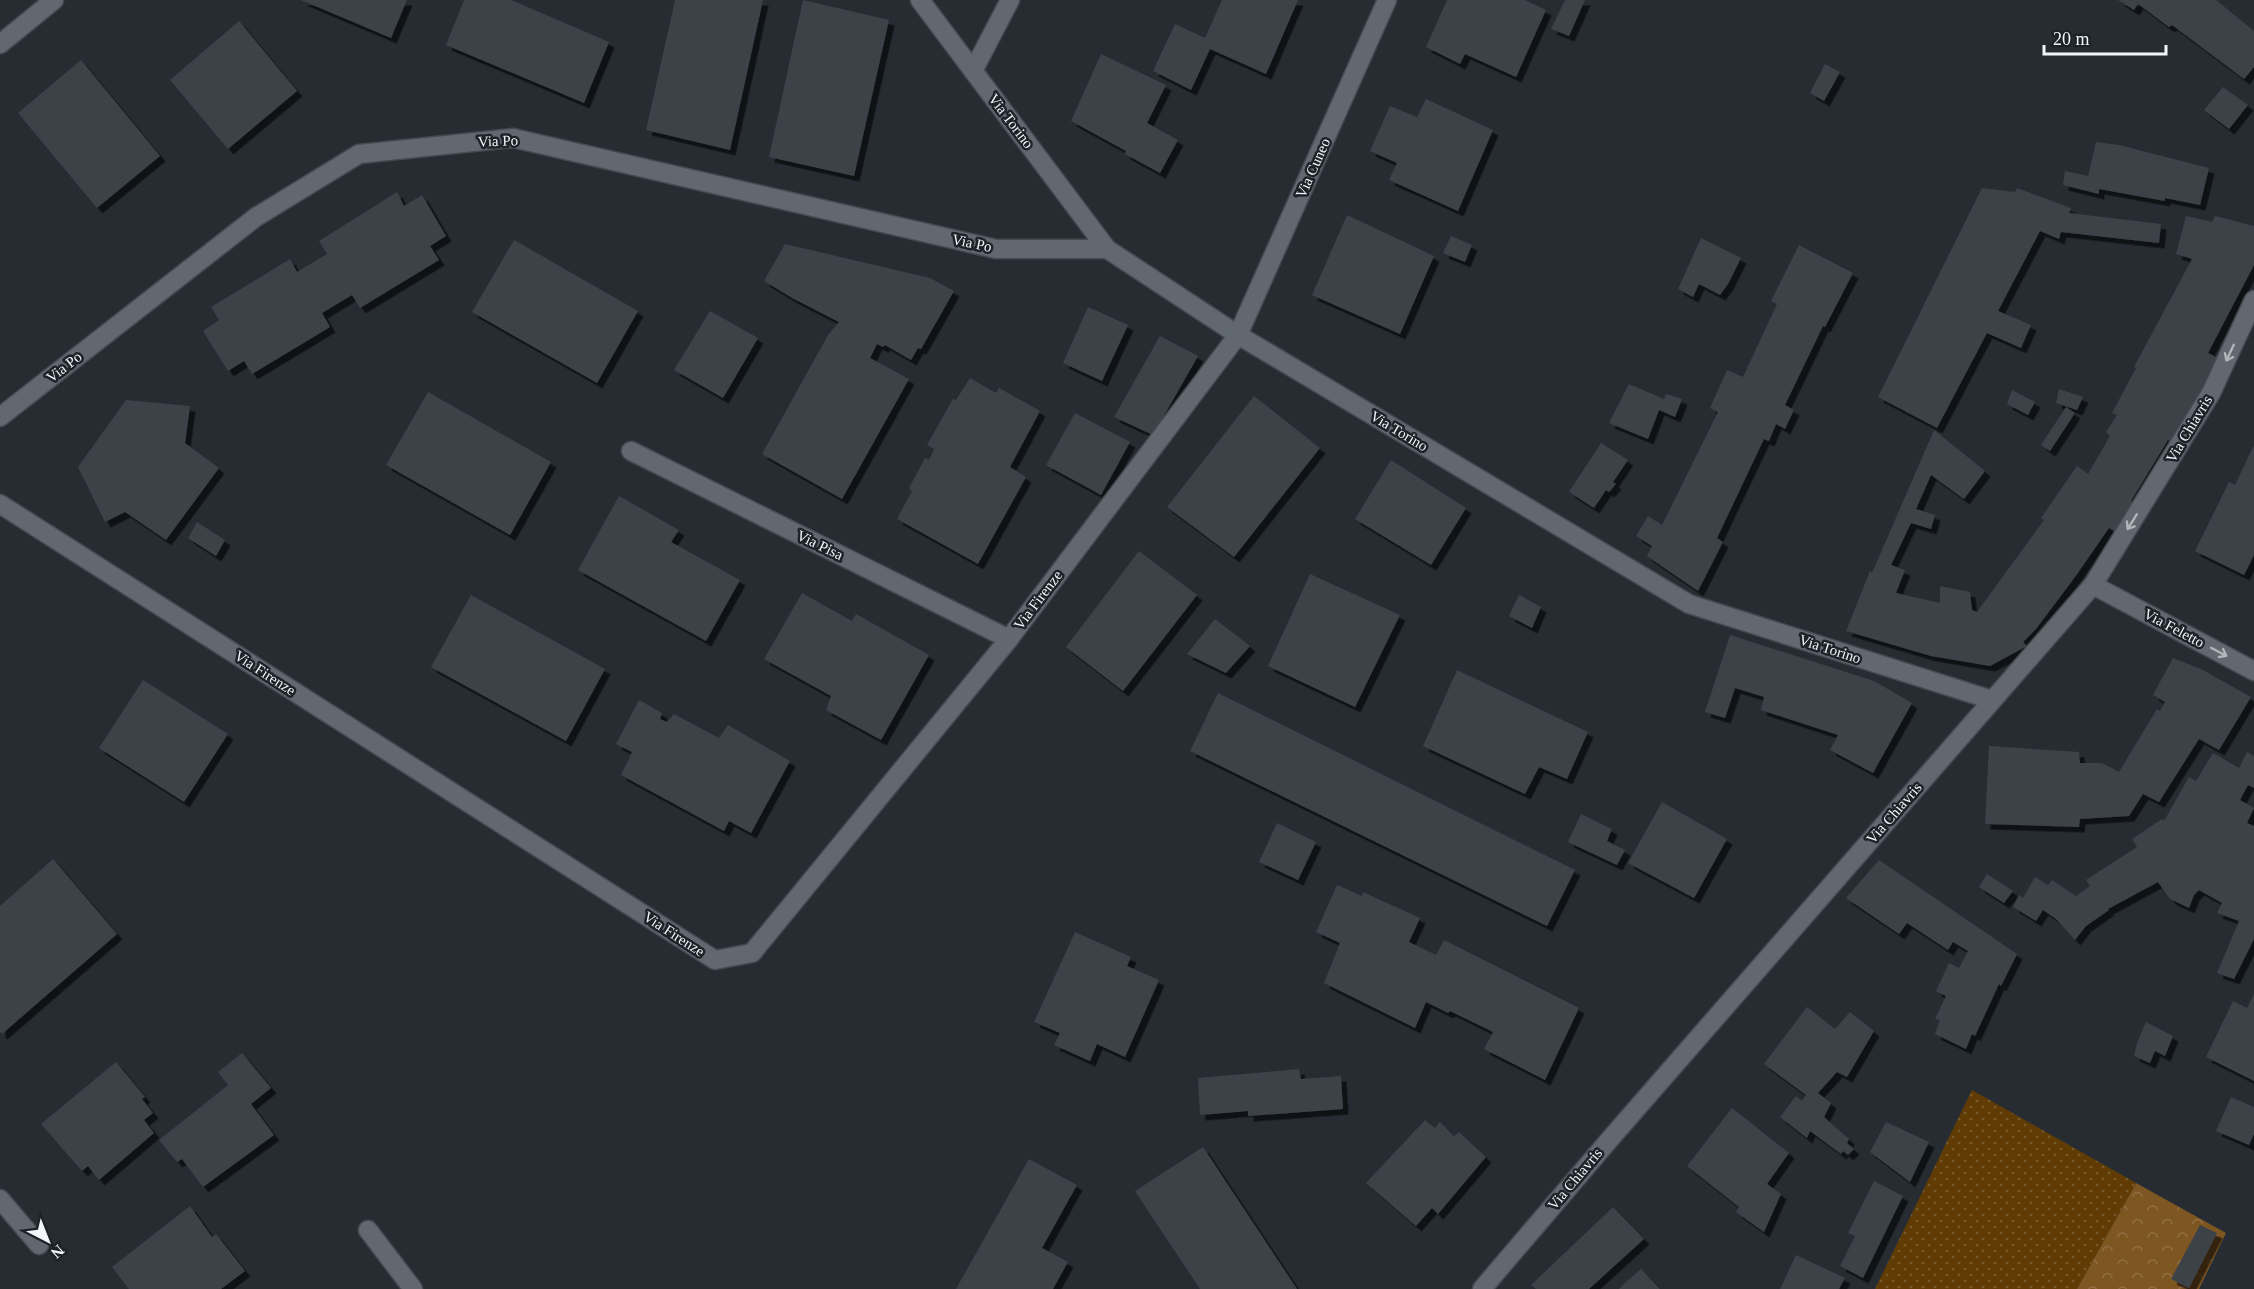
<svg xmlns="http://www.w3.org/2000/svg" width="2254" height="1289" viewBox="0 0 2254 1289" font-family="'Times New Roman',serif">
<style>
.grass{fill:url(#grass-dots)}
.forest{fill:url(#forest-crowns)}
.building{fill:#3c4249;filter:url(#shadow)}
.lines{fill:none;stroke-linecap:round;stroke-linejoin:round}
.minor-casing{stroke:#454a50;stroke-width:21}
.minor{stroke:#61686f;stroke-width:18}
.oneway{stroke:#b1b6bb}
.labels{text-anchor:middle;stroke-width:5;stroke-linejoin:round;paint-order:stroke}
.street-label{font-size:15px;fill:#f2f5fa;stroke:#1d2228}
</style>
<defs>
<pattern id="grass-dots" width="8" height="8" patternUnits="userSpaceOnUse" patternTransform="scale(1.5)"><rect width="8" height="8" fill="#603c04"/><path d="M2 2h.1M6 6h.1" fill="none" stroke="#77592a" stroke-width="1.8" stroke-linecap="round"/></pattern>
<pattern id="forest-crowns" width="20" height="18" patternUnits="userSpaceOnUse" patternTransform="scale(1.5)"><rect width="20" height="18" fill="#7e5622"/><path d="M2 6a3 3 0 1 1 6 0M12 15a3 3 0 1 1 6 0" fill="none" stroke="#916f43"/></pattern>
<filter id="shadow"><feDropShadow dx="5.5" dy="5.5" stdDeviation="0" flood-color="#0009"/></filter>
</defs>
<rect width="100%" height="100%" fill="#262c32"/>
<path class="grass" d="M 1972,1090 L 2136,1183 L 2077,1289 L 1875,1289 Z"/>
<path class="forest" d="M 2136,1183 L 2226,1233 L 2199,1289 L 2077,1289 Z"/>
<g class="building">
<path d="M 301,0 L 407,0 L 391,38 Z"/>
<path d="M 464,0 L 511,0 L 609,42 L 584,103 L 446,45 Z"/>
<path d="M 675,0 L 763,0 L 730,150 L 646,130 Z"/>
<path d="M 803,0 L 889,20 L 854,176 L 769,157 Z"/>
<path d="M 1222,0 L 1298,0 L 1266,74 L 1210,49 L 1191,90 L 1153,71 L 1175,24 L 1205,38 Z"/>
<path d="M 1447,0 L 1525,0 L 1546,10 L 1516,77 L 1465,54 L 1460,64 L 1426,47 Z"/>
<path d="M 1565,0 L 1585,0 L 1569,36 L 1551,29 Z"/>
<path d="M 2118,0 L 2216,0 L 2254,31 L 2254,67 L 2244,79 L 2172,25 L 2169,27 L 2138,4 L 2134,10 Z"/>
<path d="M 239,21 L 297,91 L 228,149 L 170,80 Z"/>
<path d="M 1101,54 L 1166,85 L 1147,123 L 1178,140 L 1160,173 L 1125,154 L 1126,151 L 1071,121 Z"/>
<path d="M 81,60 L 160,156 L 97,208 L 18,113 Z"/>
<path d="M 1825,64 L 1840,72 L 1824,101 L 1810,93 Z"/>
<path d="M 2223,87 L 2248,105 L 2229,129 L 2204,110 Z"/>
<path d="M 1426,99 L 1493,130 L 1458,211 L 1389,180 L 1397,163 L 1370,151 L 1390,106 L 1417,117 Z"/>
<path d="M 2096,142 L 2119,145 L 2209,168 L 2200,205 L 2165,198 L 2165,201 L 2099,189 L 2099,194 L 2063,185 L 2065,171 L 2088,176 Z"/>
<path d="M 1982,188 L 2015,192 L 2017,188 L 2071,208 L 2069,213 L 2161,224 L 2159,243 L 2061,232 L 2059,239 L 2040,231 L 1998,311 L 2031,325 L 2021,348 L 1987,333 L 1937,428 L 1878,397 Z"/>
<path d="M 397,192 L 404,206 L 422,195 L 446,236 L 430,246 L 439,260 L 360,308 L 352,295 L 322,313 L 330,327 L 252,374 L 244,361 L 228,371 L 203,331 L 219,320 L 211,307 L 290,259 L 297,272 L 327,254 L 319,241 Z"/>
<path d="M 1347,215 L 1434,256 L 1400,334 L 1312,295 Z"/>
<path d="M 2186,216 L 2212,222 L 2215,216 L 2254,226 L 2254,265 L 2208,353 L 2220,359 L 2172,442 L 2168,440 L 2131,501 L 2134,503 L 2116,532 L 2109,528 L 2075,577 L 2036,629 L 2023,642 L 2027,646 L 1990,666 L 1931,656 L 1846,631 L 1870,571 L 1872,573 L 1934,430 L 1985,471 L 1964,499 L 1931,475 L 1916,509 L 1935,515 L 1931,529 L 1911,523 L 1891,565 L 1905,570 L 1896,593 L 1940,603 L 1940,586 L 1970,592 L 1972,610 L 1977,612 L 2044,520 L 2041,518 L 2077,466 L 2088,474 L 2110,436 L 2106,432 L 2117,415 L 2112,413 L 2136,368 L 2134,367 L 2192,259 L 2176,254 Z"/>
<path d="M 1451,236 L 1472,245 L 1465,262 L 1443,253 Z"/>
<path d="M 1701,238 L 1741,258 L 1728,284 L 1720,295 L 1699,284 L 1693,297 L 1678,289 Z"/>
<path d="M 514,240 L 638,311 L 597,383 L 472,312 Z"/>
<path d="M 785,244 L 930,278 L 954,291 L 921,349 L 918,348 L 911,360 L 885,345 L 883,347 L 877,344 L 870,358 L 909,379 L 842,499 L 762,454 L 828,335 L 839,322 L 794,299 L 764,281 Z"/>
<path d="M 1799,245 L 1853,273 L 1825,327 L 1823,326 L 1785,405 L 1794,410 L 1785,429 L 1776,424 L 1769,441 L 1764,439 L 1717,538 L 1723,542 L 1698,591 L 1647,556 L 1652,546 L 1636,536 L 1648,516 L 1662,525 L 1718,412 L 1710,408 L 1727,370 L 1743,377 L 1777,304 L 1771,301 Z"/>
<path d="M 1088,307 L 1128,325 L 1102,381 L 1063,363 Z"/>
<path d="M 710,311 L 758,338 L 723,398 L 674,370 Z"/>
<path d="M 1160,336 L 1198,356 L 1153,435 L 1114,417 Z"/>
<path d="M 970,378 L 996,393 L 999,388 L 1040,411 L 1010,467 L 1026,477 L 978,564 L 897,519 L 912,491 L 909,488 L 925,458 L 929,460 L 934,449 L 927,445 L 953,399 L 956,400 Z"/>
<path d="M 1629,384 L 1664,399 L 1666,394 L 1682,399 L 1675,417 L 1659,410 L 1648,439 L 1609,423 Z"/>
<path d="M 2059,389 L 2083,397 L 2077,410 L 2056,403 Z"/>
<path d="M 2012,390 L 2035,402 L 2028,415 L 2007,404 Z"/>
<path d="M 428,392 L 551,462 L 510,535 L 386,465 Z"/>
<path d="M 1254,396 L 1320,448 L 1234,557 L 1167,507 Z"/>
<path d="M 126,400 L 190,406 L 185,443 L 219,468 L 166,540 L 125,512 L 105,522 L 78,467 Z"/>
<path d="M 2066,407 L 2075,413 L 2050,451 L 2041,445 Z"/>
<path d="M 1075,413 L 1130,442 L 1101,495 L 1046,465 Z"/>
<path d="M 1601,443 L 1628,460 L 1613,482 L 1616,484 L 1609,492 L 1606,490 L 1594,508 L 1569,492 Z"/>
<path d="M 2254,445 L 2254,555 L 2244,575 L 2195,551 L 2229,482 L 2235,485 Z"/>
<path d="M 1391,460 L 1466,508 L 1431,565 L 1355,519 Z"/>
<path d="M 619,496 L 679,530 L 671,542 L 740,580 L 706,641 L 578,570 Z"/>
<path d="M 197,522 L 225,540 L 216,556 L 188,538 Z"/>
<path d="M 1139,551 L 1197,595 L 1123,691 L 1066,647 Z"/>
<path d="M 1310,574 L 1400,615 L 1355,707 L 1268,666 Z"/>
<path d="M 802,593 L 852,621 L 856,614 L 929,655 L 881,740 L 826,710 L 831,696 L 764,659 Z"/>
<path d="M 471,595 L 605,669 L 566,741 L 431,667 Z"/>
<path d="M 1519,595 L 1541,607 L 1532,628 L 1509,616 Z"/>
<path d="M 1215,619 L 1250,646 L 1226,673 L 1187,654 Z"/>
<path d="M 1730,635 L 1874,681 L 1912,703 L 1873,773 L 1830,750 L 1838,735 L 1761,710 L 1764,697 L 1735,688 L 1725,718 L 1705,712 Z"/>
<path d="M 2173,658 L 2201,669 L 2251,697 L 2219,750 L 2199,739 L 2159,802 L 2143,794 L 2129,816 L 2080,819 L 2079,827 L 1985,824 L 1989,746 L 2079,752 L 2080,763 L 2102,763 L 2119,772 L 2157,709 L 2160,711 L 2165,702 L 2153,695 Z"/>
<path d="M 1457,670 L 1588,732 L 1567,779 L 1539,767 L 1525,794 L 1423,746 Z"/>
<path d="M 143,680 L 228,734 L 184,802 L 99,748 Z"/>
<path d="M 1218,693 L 1575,870 L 1547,926 L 1190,751 Z"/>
<path d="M 639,700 L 662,713 L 660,719 L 667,722 L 674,714 L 719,738 L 728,725 L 790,761 L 751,833 L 729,821 L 724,831 L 621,775 L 632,752 L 616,744 Z"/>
<path d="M 2247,752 L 2254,756 L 2254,788 L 2248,785 L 2240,800 L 2254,808 L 2247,823 L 2254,826 L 2254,939 L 2234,979 L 2217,973 L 2239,921 L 2217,913 L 2222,903 L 2199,890 L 2194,895 L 2189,908 L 2170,899 L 2158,882 L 2108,909 L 2109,910 L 2086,926 L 2075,940 L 2056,919 L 2043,910 L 2036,921 L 2013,907 L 2019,895 L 2023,898 L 2035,877 L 2048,885 L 2052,880 L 2076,896 L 2090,886 L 2086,880 L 2137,847 L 2132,839 L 2162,819 L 2164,821 L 2189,777 L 2196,781 L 2213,753 L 2239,768 Z"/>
<path d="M 1662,802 L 1727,839 L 1694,898 L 1628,863 Z"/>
<path d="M 1581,814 L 1612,829 L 1607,841 L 1625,850 L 1617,865 L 1568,842 Z"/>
<path d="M 1277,823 L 1316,842 L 1298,880 L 1259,862 Z"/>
<path d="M 53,859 L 117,934 L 2,1034 L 0,1032 L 0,906 Z"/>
<path d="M 1879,860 L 2017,954 L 2001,986 L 1999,984 L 1975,1036 L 1972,1034 L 1966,1049 L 1935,1034 L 1940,1020 L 1935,1019 L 1946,996 L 1936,991 L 1949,963 L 1959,968 L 1968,951 L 1953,942 L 1948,950 L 1907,923 L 1899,934 L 1846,898 Z"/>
<path d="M 1987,874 L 2013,891 L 2004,903 L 1979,887 Z"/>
<path d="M 1337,885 L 1362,896 L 1363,892 L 1420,918 L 1409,942 L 1436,955 L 1444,940 L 1579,1008 L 1545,1080 L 1484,1049 L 1493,1032 L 1450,1011 L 1448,1013 L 1426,1002 L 1415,1028 L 1324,983 L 1340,943 L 1316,932 Z"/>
<path d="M 1075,932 L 1131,957 L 1127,966 L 1159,980 L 1125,1057 L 1097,1044 L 1090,1061 L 1054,1045 L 1060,1033 L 1034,1022 Z"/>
<path d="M 2254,994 L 2254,1081 L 2206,1057 L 2233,1001 L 2247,1008 Z"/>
<path d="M 1807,1007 L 1835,1029 L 1850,1012 L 1874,1031 L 1847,1077 L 1837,1072 L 1818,1093 L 1831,1103 L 1824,1117 L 1849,1139 L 1847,1143 L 1854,1149 L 1848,1155 L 1843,1151 L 1841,1154 L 1810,1131 L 1807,1138 L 1780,1117 L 1796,1096 L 1802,1101 L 1806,1095 L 1764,1064 Z"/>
<path d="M 2146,1022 L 2173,1036 L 2165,1056 L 2155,1051 L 2150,1063 L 2134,1056 L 2137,1043 Z"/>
<path d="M 242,1053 L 271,1088 L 251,1104 L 274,1135 L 203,1187 L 182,1159 L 177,1162 L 159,1140 L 228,1085 L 218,1072 Z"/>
<path d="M 116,1062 L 145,1097 L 142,1099 L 153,1113 L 144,1120 L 154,1133 L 99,1180 L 88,1166 L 82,1171 L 41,1124 Z"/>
<path d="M 1299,1069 L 1301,1079 L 1341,1076 L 1343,1109 L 1248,1116 L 1248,1111 L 1200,1115 L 1198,1078 Z"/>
<path d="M 2231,1097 L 2254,1107 L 2254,1134 L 2249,1145 L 2216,1131 Z"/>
<path d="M 1732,1108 L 1789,1153 L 1767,1184 L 1781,1194 L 1764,1232 L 1736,1212 L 1739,1207 L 1687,1166 Z"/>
<path d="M 1425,1120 L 1435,1128 L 1440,1122 L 1454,1136 L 1459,1132 L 1486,1157 L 1438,1214 L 1432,1208 L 1416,1226 L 1366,1183 Z"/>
<path d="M 1886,1122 L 1929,1142 L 1910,1182 L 1870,1152 Z"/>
<path d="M 1203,1147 L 1297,1289 L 1200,1289 L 1152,1217 L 1135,1191 Z"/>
<path d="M 1029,1159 L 1077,1185 L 1042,1248 L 1068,1262 L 1053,1289 L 956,1289 Z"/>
<path d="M 1874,1181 L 1903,1196 L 1863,1278 L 1840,1266 L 1855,1236 L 1848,1233 Z"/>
<path d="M 190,1206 L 212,1237 L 216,1234 L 245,1271 L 221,1289 L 129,1289 L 112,1267 Z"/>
<path d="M 1613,1207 L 1644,1239 L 1589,1289 L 1536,1289 L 1531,1285 Z"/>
<path d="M 2200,1225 L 2217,1233 L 2189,1288 L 2171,1279 Z"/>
<path d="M 1796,1255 L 1845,1278 L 1839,1289 L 1780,1289 Z"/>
<path d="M 1641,1269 L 1660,1289 L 1619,1289 L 1625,1283 Z"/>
</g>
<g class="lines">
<g class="minor-casing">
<g id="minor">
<path d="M 920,0 L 1107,249 L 1238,335 L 1689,604 L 1992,700"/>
<path d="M 0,44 L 54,0"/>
<path d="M 973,71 L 1010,0"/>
<path d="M 0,417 L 256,217 L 359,154 L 513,138 L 996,249 L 1107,249"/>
<path d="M 631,451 L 1009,639"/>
<path d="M 0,504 L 715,960 L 752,953 L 1009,639 L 1238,335 L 1387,0"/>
<path d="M 2093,585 L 2254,671"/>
<path d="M 0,1199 L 39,1245"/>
<path d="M 368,1230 L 413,1289"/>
<path d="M 1482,1289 L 1610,1139 L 2093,585 L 2211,393 L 2254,300"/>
</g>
</g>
<use href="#minor" class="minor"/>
</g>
<defs><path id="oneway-shaft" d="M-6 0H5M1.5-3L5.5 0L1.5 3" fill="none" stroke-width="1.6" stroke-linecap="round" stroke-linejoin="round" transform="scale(1.5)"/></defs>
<g class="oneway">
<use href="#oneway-shaft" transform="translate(2230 353) rotate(115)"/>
<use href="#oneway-shaft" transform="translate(2132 522) rotate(122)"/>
<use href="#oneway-shaft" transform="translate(2219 652) rotate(28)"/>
</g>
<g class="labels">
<g class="street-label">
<text transform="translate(1011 121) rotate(53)" y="5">Via Torino</text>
<text transform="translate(498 141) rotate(-2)" y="5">Via Po</text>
<text transform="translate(1313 168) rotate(-66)" y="5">Via Cuneo</text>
<text transform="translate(972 243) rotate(12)" y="5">Via Po</text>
<text transform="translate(64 367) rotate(-38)" y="5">Via Po</text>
<text transform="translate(2189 429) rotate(-59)" y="5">Via Chiavris</text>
<text transform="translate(1399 431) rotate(31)" y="5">Via Torino</text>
<text transform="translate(820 545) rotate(26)" y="5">Via Pisa</text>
<text transform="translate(1038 600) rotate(-53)" y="5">Via Firenze</text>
<text transform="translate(2174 628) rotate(28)" y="5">Via Feletto</text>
<text transform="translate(1830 649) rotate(18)" y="5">Via Torino</text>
<text transform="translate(265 673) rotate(33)" y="5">Via Firenze</text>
<text transform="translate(1894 813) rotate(-49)" y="5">Via Chiavris</text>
<text transform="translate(674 934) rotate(33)" y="5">Via Firenze</text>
<text transform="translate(1575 1179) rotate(-50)" y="5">Via Chiavris</text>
</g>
</g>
<g transform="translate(48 1241) rotate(138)" stroke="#1d2228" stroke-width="4.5" paint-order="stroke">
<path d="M0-4.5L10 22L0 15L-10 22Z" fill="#f2f5fa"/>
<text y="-9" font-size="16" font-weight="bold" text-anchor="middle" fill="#f2f5fa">N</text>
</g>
<path d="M2044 45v9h122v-9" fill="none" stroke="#f2f5fa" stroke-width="3"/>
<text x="2053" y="45" font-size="18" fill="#f2f5fa" stroke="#1d2228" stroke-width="4.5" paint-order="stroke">20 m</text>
</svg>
